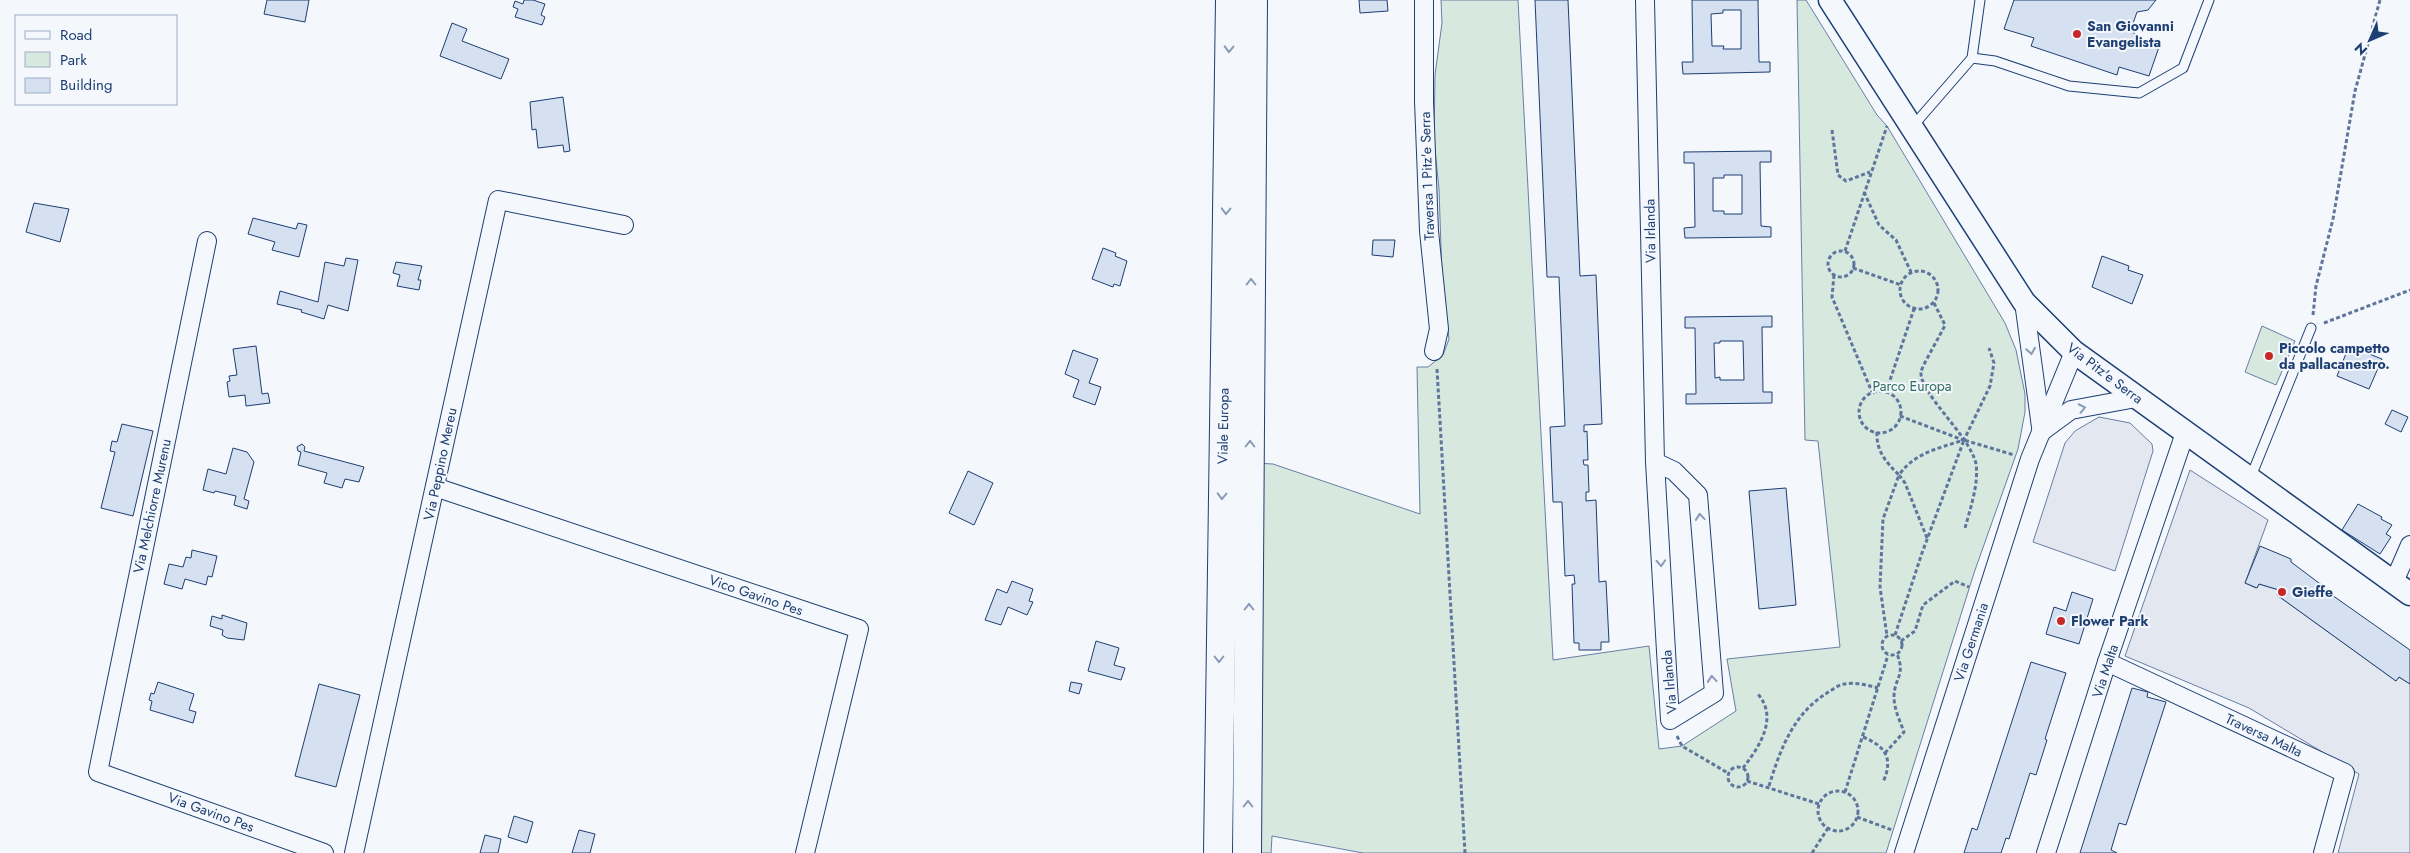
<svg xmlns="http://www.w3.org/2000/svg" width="2410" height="853" viewBox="0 0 2410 853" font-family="Jost,sans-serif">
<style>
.green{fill:#d7e8df;stroke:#687fa3}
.parking{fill:#e3e8f0;stroke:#687fa3}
.building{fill:#d5e0f0;stroke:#1d3f73;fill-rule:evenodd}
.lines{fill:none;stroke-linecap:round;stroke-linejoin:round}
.service-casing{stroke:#1d3f73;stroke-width:11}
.minor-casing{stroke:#1d3f73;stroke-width:20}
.tertiary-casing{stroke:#1d3f73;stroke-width:25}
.primary-casing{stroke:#1d3f73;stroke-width:30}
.path{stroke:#5e769c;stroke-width:3;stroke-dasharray:4 2.5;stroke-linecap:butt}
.service{stroke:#f4f7fb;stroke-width:9}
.minor{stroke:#f4f7fb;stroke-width:18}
.tertiary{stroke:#f4f7fb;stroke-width:22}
.primary{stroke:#f4f7fb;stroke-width:28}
.oneway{stroke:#889bb7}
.poi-dot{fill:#c62828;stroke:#f4f7fb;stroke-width:2}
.labels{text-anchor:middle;stroke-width:4;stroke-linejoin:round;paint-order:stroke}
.poi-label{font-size:14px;font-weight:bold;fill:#1d3f73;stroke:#f4f7fb;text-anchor:start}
.street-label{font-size:14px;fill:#1d3f73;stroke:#f4f7fb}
.park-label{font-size:14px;fill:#2c6c60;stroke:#f4f7fb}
</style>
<rect width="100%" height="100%" fill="#f4f7fb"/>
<g class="green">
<path d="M 1441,0 L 1518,0 L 1553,660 L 1649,646 L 1659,749 L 1682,746 L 1736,711 L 1727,659 L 1840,647 L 1818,441 L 1805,440 L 1797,0 L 1806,0 L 1877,115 L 1887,126 L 2005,323 L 2016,350 L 2025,394 L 2025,412 L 2018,449 L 1974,573 L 1886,853 L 1363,853 L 1272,836 L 1271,853 L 1255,853 L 1255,463 L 1273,464 L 1420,514 L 1417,367 L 1428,367 L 1443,355 L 1449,339 L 1442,277 L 1439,189 L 1434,140 L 1435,75 L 1442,23 Z"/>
<path d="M 2262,326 L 2295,341 L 2276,385 L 2245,372 Z"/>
</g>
<g class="parking">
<path d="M 2099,417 L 2130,423 L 2152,444 L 2153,451 L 2115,571 L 2033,542 L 2065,443 L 2075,431 Z"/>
<path d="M 2190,470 L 2268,520 L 2245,583 L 2256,588 L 2259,584 L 2279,590 L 2277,595 L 2396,681 L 2399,677 L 2410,684 L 2410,853 L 2338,853 L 2359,774 L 2249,708 L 2125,656 Z"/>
</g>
<g class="building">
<path d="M 267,0 L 309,0 L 305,22 L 264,14 Z"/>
<path d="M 524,0 L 533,0 L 545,4 L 541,15 L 545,17 L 542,25 L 515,17 L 518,9 L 513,7 L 515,1 L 523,4 Z"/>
<path d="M 1359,0 L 1387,0 L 1388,11 L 1360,13 Z"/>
<path d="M 1535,0 L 1568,0 L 1580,276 L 1596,275 L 1602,424 L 1584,425 L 1584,432 L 1587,431 L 1588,460 L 1583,460 L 1584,465 L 1588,465 L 1589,492 L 1586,492 L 1586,501 L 1596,500 L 1599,582 L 1606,581 L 1609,642 L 1601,642 L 1601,650 L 1579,650 L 1579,643 L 1574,643 L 1572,584 L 1575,584 L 1574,575 L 1565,576 L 1562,502 L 1553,502 L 1550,427 L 1565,426 L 1559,277 L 1547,277 Z"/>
<path d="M 1692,0 L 1758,0 L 1759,62 L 1770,62 L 1770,72 L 1683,74 L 1682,62 L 1693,62 ZM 1723,10 L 1741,10 L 1741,49 L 1723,49 L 1724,46 L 1712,46 L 1711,14 L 1723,13 Z"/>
<path d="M 2014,0 L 2156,0 L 2148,10 L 2137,12 L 2131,29 L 2138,39 L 2159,47 L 2149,76 L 2119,67 L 2117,75 L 2031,46 L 2034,38 L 2004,29 Z"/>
<path d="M 452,23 L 467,29 L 462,41 L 509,59 L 501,79 L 440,56 Z"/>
<path d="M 563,97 L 570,151 L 564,152 L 563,145 L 538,148 L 536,129 L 532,130 L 530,102 Z"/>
<path d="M 1771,151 L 1771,162 L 1760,162 L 1761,226 L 1771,227 L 1771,237 L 1685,238 L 1684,228 L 1695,227 L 1694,163 L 1684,163 L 1684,152 ZM 1724,175 L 1742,175 L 1742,214 L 1724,214 L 1724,211 L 1713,211 L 1713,178 L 1724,178 Z"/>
<path d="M 34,203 L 69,209 L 60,242 L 26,232 Z"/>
<path d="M 253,218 L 296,229 L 298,223 L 307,225 L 299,257 L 272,250 L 275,242 L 248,234 Z"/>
<path d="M 1373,240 L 1395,240 L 1393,257 L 1372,255 Z"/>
<path d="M 1103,248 L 1116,253 L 1115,256 L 1127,261 L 1120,286 L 1114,284 L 1113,287 L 1092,279 Z"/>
<path d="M 2102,256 L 2129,266 L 2128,270 L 2143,275 L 2132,304 L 2092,287 Z"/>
<path d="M 346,258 L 358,260 L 348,311 L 328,305 L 324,319 L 301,312 L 302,310 L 277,304 L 280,291 L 318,302 L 325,262 L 344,266 Z"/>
<path d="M 396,262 L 422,266 L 418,280 L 421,280 L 419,290 L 397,286 L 400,275 L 393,273 Z"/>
<path d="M 1772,316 L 1772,327 L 1762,327 L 1763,392 L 1772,392 L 1772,403 L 1686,404 L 1686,394 L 1696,394 L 1695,328 L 1685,328 L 1685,317 ZM 1720,341 L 1743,341 L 1744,380 L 1720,380 L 1720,377 L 1715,378 L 1714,343 L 1720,343 Z"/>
<path d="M 256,346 L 262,394 L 268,393 L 270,403 L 246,406 L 245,395 L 229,397 L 227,382 L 230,381 L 229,376 L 237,375 L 233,349 Z"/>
<path d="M 2349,346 L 2382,359 L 2369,389 L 2337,376 Z"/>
<path d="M 1073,350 L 1098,359 L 1089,383 L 1101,387 L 1095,405 L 1073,397 L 1079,380 L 1065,374 Z"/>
<path d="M 2392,410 L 2408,417 L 2401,432 L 2385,424 Z"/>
<path d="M 122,424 L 153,431 L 133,516 L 101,508 L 115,452 L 110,451 L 112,441 L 117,442 Z"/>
<path d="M 302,444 L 305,447 L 304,451 L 364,467 L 359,482 L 345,479 L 342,488 L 324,483 L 327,473 L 298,465 L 301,452 L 298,451 L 297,447 Z"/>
<path d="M 233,448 L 247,452 L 254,462 L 244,499 L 249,501 L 247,509 L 234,505 L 236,496 L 215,491 L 214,493 L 203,490 L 208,469 L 226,474 Z"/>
<path d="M 968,471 L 993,483 L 974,525 L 949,513 Z"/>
<path d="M 1786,488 L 1796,605 L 1759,609 L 1749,491 Z"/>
<path d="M 2358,504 L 2382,517 L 2381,519 L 2392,525 L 2386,534 L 2391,537 L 2380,554 L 2342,530 Z"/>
<path d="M 2260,546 L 2291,559 L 2291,562 L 2323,586 L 2322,588 L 2410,650 L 2410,684 L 2399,677 L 2396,681 L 2277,595 L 2279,590 L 2259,584 L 2257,588 L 2245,583 Z"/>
<path d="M 192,550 L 217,556 L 212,577 L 208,576 L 206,585 L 185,579 L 182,589 L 164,584 L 169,564 L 183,567 L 186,557 L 191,558 Z"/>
<path d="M 1012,581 L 1033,589 L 1029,601 L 1033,602 L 1027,615 L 1008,607 L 1001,625 L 985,620 L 997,589 L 1007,593 Z"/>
<path d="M 2072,592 L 2093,599 L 2079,644 L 2046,634 L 2054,607 L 2066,611 Z"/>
<path d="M 222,615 L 247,623 L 244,640 L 227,638 L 222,635 L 223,630 L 210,626 L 212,616 L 222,619 Z"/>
<path d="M 1096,641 L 1119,648 L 1114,665 L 1125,668 L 1121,680 L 1088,671 Z"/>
<path d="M 2031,662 L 2066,673 L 2045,739 L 2047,740 L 2036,775 L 2030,773 L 2009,839 L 2006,838 L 2001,853 L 1964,853 L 1972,828 L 1977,830 Z"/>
<path d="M 158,682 L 194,694 L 189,710 L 196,712 L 193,723 L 150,710 L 152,701 L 149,700 L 151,693 L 154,694 Z"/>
<path d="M 1071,682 L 1082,684 L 1079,694 L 1069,691 Z"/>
<path d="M 319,684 L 360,695 L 336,787 L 295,776 Z"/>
<path d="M 2132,688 L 2148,692 L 2147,697 L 2166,702 L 2126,825 L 2119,823 L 2111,850 L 2117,853 L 2080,853 Z"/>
<path d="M 514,816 L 533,822 L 527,843 L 508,837 Z"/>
<path d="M 579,830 L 595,834 L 590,853 L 572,853 Z"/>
<path d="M 485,835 L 501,839 L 498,853 L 480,853 Z"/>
</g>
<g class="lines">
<g class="service-casing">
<g id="service">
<path d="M 1972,58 L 1995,61 L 2069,86 L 2139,93 L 2183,68 L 2209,0"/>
<path d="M 1913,126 L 1972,58 L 1980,0"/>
<path d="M 2250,479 L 2311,328"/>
</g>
</g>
<g class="minor-casing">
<g id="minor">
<path d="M 1424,0 L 1424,101 L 1429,231 L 1439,329 L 1434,351"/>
<path d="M 1645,0 L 1655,462 L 1670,720 L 1714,693 L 1698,495 L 1674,471 L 1655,462"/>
<path d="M 207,241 L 98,772 L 324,853"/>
<path d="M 2024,302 L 2041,427"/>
<path d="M 2041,432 L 2071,410 L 2136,398"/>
<path d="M 435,487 L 859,629 L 805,853"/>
<path d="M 2394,582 L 2410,545"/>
<path d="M 2107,662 L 2345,773 L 2323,853"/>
<path d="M 354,853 L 498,200 L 624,225"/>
<path d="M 1904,853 L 2030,459 L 2074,352"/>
<path d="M 2046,853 L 2107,662 L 2185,433"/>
</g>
</g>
<g class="tertiary-casing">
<path id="tertiary" d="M 1830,0 L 2024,302 L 2074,352 L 2410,594"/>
</g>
<g class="primary-casing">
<g id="primary">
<path d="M 1218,853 L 1230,0"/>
<path d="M 1247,853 L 1253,0"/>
</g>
</g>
<g class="path">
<path d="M 1832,130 L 1838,175 L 1846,181 L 1870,172"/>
<path d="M 1864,192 L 1879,225 L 1896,240 L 1911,272"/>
<circle cx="1841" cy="264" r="13"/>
<path d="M 1845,251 L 1887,126"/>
<path d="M 1853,268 L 1901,285"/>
<circle cx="1919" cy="290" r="19"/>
<path d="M 1834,275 L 1832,297 L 1872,392"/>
<path d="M 1934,303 L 1945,325 C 1941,334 1922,366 1921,372 C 1919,393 1971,437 1976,464 C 1979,483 1970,510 1965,528"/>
<path d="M 2313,315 L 2316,286 L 2333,219 L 2355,91 L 2380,0"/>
<path d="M 2324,323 L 2410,290"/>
<path d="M 1437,369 L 1465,853"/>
<circle cx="1880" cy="412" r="21"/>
<path d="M 1886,392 L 1914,309"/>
<path d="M 1900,416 L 1963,440"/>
<path d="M 1877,432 C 1876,451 1886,462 1899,475 L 1883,519 L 1880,587 L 1887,636"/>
<path d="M 1927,538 L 1905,483 L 1899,475 C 1914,453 1939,448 1964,440 L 1990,386 L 1994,363 L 1989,348"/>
<circle cx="1892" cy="645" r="10"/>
<path d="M 1895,635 L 1922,553 L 1964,440 L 2014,455"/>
<path d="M 1901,641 L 1915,631 L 1923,605 L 1955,581 L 1969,587"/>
<path d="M 1677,736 L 1682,746 L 1728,773"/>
<path d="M 1863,737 C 1885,746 1894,758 1883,782"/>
<path d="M 1885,753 L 1904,732 C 1900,721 1894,709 1894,697 C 1894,678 1906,676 1897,654"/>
<circle cx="1738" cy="777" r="10"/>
<path d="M 1743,768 C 1760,746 1779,717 1757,693"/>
<path d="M 1747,781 L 1819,804"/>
<path d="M 1769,786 C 1780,750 1793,714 1827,693 C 1832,690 1838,685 1844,684 C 1855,682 1868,685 1878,688"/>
<circle cx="1838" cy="811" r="20"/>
<path d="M 1845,792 L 1888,655"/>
<path d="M 1857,817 L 1892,830"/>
<path d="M 1812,853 L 1828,828"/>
</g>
<use href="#service" class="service"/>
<use href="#minor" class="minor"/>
<use href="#tertiary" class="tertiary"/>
<use href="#primary" class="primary"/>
</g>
<defs><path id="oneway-chevron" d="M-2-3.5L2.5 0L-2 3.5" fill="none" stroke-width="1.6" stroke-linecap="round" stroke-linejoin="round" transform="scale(1.25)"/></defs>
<g class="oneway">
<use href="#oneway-chevron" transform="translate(1229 49) rotate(91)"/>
<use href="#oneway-chevron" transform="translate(1226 211) rotate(91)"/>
<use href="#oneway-chevron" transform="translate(1251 282) rotate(-90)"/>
<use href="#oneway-chevron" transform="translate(2031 351) rotate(81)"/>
<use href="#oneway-chevron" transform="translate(2082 408) rotate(-12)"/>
<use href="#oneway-chevron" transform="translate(1250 444) rotate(-90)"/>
<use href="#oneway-chevron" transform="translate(1222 496) rotate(91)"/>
<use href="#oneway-chevron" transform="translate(1700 517) rotate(-95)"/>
<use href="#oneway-chevron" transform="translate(1661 563) rotate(87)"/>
<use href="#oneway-chevron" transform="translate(1249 607) rotate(-90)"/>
<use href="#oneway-chevron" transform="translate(1219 659) rotate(90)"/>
<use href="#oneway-chevron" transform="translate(1712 679) rotate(-95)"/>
<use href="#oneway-chevron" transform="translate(1248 804) rotate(-90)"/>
</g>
<g class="poi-dot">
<circle cx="2077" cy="34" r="5"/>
<circle cx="2269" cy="356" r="5"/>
<circle cx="2282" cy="592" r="5"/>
<circle cx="2061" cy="621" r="5"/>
</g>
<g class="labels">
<g class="poi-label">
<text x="2087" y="31">San Giovanni<tspan x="2087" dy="16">Evangelista</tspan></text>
<text x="2279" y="353">Piccolo campetto<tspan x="2279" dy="16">da pallacanestro.</tspan></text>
<text x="2292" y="597">Gieffe</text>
<text x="2071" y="626">Flower Park</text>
</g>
<g class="street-label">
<text transform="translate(1427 176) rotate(-92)" y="5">Traversa 1 Pitz'e Serra</text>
<text transform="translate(1650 231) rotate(-91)" y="5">Via Irlanda</text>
<text transform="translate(2105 373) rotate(37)" y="5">Via Pitz'e Serra</text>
<text transform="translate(1223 426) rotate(-89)" y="5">Viale Europa</text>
<text transform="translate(440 464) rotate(-78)" y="5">Via Peppino Mereu</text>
<text transform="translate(152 506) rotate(-78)" y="5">Via Melchiorre Murenu</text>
<text transform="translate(756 595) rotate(19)" y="5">Vico Gavino Pes</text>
<text transform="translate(1971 642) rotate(-72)" y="5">Via Germania</text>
<text transform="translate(2105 671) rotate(-72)" y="5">Via Malta</text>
<text transform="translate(1669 682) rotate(-95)" y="5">Via Irlanda</text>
<text transform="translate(2264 735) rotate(25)" y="5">Traversa Malta</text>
<text transform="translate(211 812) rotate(20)" y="5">Via Gavino Pes</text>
</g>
<g class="park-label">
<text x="1912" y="391">Parco Europa</text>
</g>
</g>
<rect x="15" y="15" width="162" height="90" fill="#f4f7fb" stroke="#9eadc5"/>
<rect x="25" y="31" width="25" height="8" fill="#f4f7fb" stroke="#9eadc5"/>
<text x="60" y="40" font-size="15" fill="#1d3f73">Road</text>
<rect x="25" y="52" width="25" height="15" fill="#d7e8df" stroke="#9eadc5"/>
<text x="60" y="65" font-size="15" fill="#1d3f73">Park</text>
<rect x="25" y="78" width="25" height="15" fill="#d5e0f0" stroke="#9eadc5"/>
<text x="60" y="90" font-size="15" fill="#1d3f73">Building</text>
<g transform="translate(2370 40) rotate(225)" stroke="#f4f7fb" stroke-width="4" paint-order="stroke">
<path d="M0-4L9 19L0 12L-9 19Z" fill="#1d3f73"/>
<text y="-8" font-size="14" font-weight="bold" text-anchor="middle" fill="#1d3f73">N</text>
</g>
</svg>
